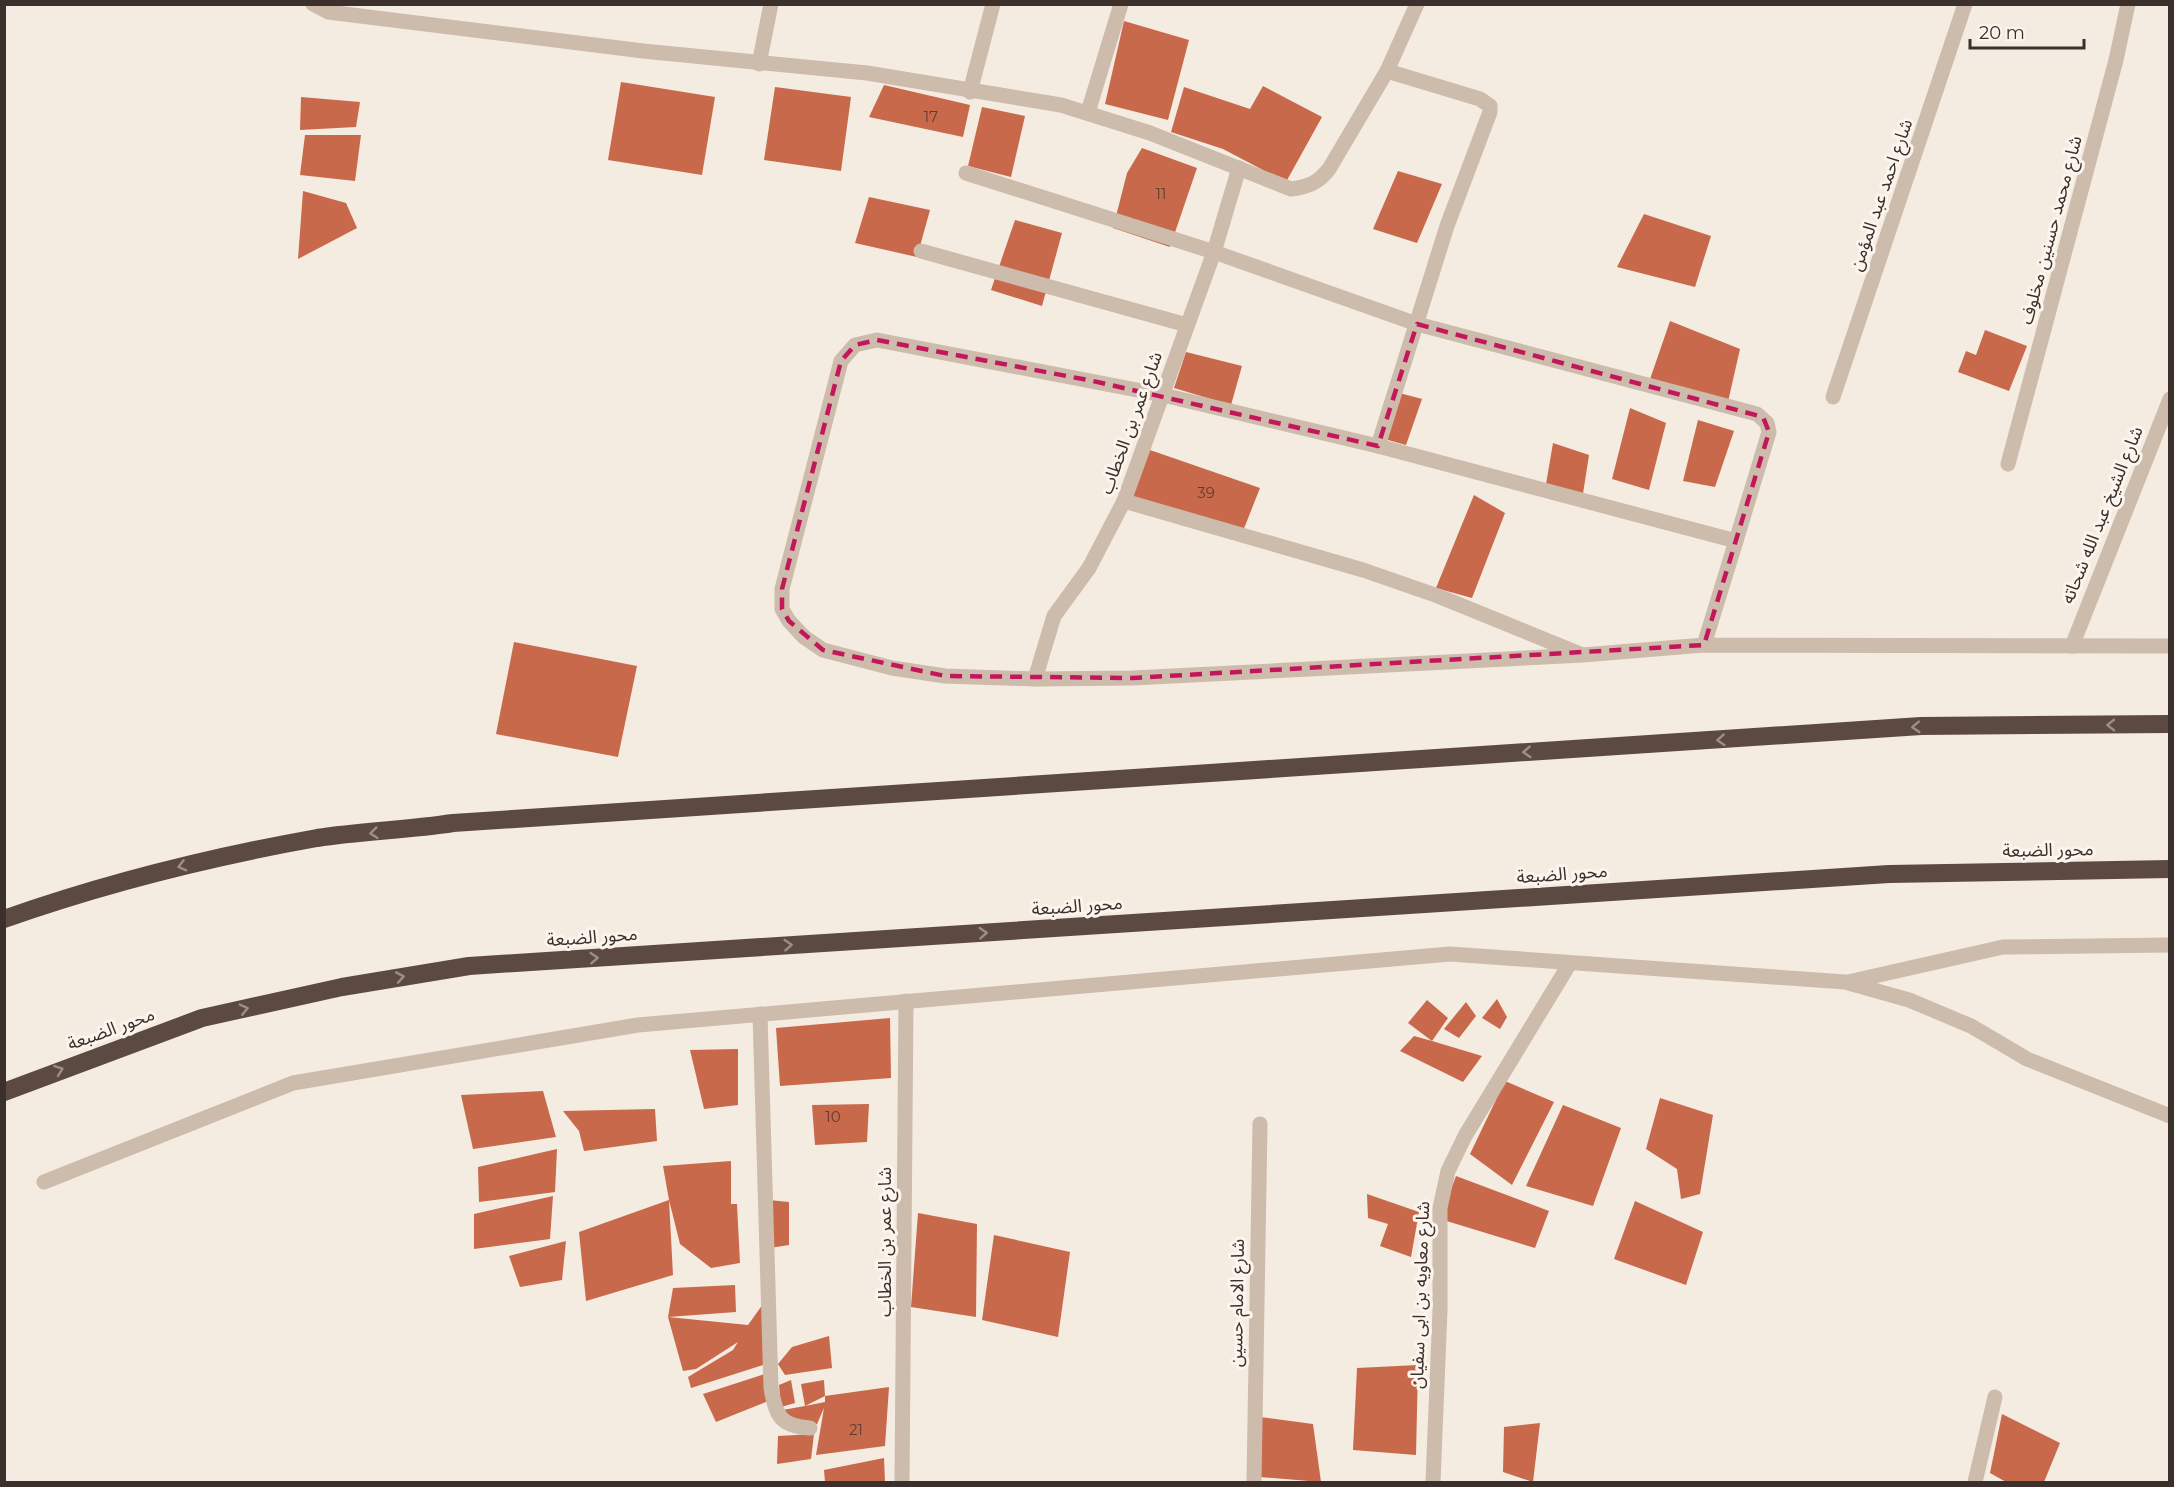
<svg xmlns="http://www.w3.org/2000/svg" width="2174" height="1487" viewBox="0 0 2174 1487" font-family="Montserrat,'Noto Sans Arabic',sans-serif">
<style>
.building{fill:#c8694b}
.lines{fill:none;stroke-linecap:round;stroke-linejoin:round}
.minor{stroke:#cdbbac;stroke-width:15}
.motorway{stroke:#5c4a42;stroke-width:18}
.oneway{stroke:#9c8e87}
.marked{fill:none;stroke:#c2185b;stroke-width:4.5;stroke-dasharray:12 8;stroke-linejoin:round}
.labels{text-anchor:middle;stroke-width:6;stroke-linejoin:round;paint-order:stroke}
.number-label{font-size:15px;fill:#5e3e33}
.street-label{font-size:18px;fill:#3b302b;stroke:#fbf5ee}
</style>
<rect width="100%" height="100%" fill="#f4ebe1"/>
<g class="building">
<path d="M 1124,21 L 1189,40 L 1168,120 L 1105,104 Z"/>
<path d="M 621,82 L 715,97 L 702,175 L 608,160 Z"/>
<path d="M 884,85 L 970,105 L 963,137 L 869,117 Z"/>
<path d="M 1263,86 L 1322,117 L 1286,182 L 1223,149 L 1171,132 L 1184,87 L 1250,109 Z"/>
<path d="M 775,87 L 851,97 L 841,171 L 764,160 Z"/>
<path d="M 301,97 L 360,102 L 356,127 L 300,130 Z"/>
<path d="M 982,107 L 1025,116 L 1011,177 L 968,166 Z"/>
<path d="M 305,135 L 361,135 L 355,181 L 300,175 Z"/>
<path d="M 1142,148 L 1197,168 L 1170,247 L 1113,228 L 1127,173 Z"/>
<path d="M 1398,171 L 1442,184 L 1417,243 L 1373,229 Z"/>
<path d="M 303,191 L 346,203 L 357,228 L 298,259 Z"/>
<path d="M 869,197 L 930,210 L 917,257 L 855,243 Z"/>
<path d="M 1644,214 L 1711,236 L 1695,287 L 1617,267 Z"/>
<path d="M 1015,220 L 1062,233 L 1042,306 L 991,290 Z"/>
<path d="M 1670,321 L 1740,349 L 1727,406 L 1648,385 Z"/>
<path d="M 1985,330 L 2027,346 L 2009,391 L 1958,372 L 1966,351 L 1976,355 Z"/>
<path d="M 1186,352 L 1242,366 L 1231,405 L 1174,388 Z"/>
<path d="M 1388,390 L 1422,399 L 1406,445 L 1374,436 Z"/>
<path d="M 1630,408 L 1666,423 L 1649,490 L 1612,479 Z"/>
<path d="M 1698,420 L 1734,431 L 1715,487 L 1683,481 Z"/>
<path d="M 1553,443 L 1589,455 L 1582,500 L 1545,490 Z"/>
<path d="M 1150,450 L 1260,488 L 1243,531 L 1131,498 Z"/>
<path d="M 1474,495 L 1505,513 L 1472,598 L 1436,588 Z"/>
<path d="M 514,642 L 637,666 L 618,757 L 496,734 Z"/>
<path d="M 1497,999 L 1507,1017 L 1500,1029 L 1482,1018 Z"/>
<path d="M 1427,1000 L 1448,1018 L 1432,1041 L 1482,1056 L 1463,1082 L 1400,1051 L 1414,1036 L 1432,1041 L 1408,1023 Z"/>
<path d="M 1466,1002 L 1476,1016 L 1459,1038 L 1444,1029 Z"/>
<path d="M 890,1018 L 891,1078 L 780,1086 L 776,1028 Z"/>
<path d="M 738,1049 L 738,1105 L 704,1109 L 690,1050 Z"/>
<path d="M 1505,1081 L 1554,1102 L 1512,1185 L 1470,1154 Z"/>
<path d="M 543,1091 L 556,1137 L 473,1149 L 461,1095 Z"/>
<path d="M 1660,1098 L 1713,1115 L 1700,1194 L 1681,1199 L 1677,1169 L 1646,1149 Z"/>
<path d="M 869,1104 L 867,1142 L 815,1145 L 812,1105 Z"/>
<path d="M 1563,1105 L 1621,1128 L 1593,1206 L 1526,1186 Z"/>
<path d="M 655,1109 L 657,1141 L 584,1151 L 579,1131 L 563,1111 Z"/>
<path d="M 557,1149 L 555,1192 L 479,1202 L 478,1167 Z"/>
<path d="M 731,1161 L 731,1204 L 737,1204 L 740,1263 L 711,1268 L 680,1244 L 669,1200 L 673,1275 L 586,1301 L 579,1232 L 669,1200 L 663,1166 Z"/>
<path d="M 1456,1176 L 1549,1211 L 1535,1248 L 1440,1219 Z"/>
<path d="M 1367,1194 L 1419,1212 L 1411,1257 L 1380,1246 L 1388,1224 L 1368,1218 Z"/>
<path d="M 553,1196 L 550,1239 L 474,1249 L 474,1214 Z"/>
<path d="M 769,1200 L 789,1202 L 789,1245 L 770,1248 Z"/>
<path d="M 1635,1201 L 1703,1232 L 1686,1285 L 1614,1259 Z"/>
<path d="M 918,1213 L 977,1224 L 976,1317 L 911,1307 Z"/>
<path d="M 994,1235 L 1070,1252 L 1058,1337 L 982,1320 Z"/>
<path d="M 566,1241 L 562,1280 L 520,1287 L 509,1256 Z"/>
<path d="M 735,1285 L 736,1312 L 668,1317 L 673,1288 Z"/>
<path d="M 763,1304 L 763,1365 L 691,1388 L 688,1377 L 733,1350 L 738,1342 L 696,1369 L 683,1371 L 668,1317 L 748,1325 Z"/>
<path d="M 829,1336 L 832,1368 L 785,1375 L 778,1364 L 792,1347 Z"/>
<path d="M 1418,1365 L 1416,1455 L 1353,1450 L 1357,1368 Z"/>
<path d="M 771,1372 L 773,1399 L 716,1422 L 703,1394 Z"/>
<path d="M 791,1380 L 795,1403 L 781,1407 L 779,1385 Z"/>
<path d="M 824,1380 L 825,1396 L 805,1406 L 825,1402 L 825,1396 L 889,1387 L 885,1446 L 816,1455 L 824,1408 L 817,1424 L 782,1426 L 777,1411 L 805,1406 L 801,1384 Z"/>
<path d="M 2002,1414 L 2060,1443 L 2044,1482 L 2006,1482 L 1990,1473 Z"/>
<path d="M 1260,1417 L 1313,1424 L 1321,1482 L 1260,1477 Z"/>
<path d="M 1540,1423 L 1533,1482 L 1503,1472 L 1504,1427 Z"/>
<path d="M 814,1434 L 811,1459 L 777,1464 L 778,1436 Z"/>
<path d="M 884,1458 L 885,1482 L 825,1482 L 824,1470 Z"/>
</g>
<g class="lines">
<g class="minor">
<path d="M 313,4 L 328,12 L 643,51 L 867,73 L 1061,105 L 1150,133 L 1291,189 C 1308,187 1318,183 1329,169 L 1387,71 L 1417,4"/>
<path d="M 759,64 L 771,4"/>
<path d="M 970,92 L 993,4"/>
<path d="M 1088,112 L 1121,4"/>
<path d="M 966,173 L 1214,252 L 1417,324 L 1757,414 L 1767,423 L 1769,432 L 1736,541"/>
<path d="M 921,251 L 1187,325"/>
<path d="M 1833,397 L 1965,4"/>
<path d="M 1378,446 L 1447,226 L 1490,112 L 1490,106 L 1480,99 L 1387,71"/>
<path d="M 2008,464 L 2116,60 L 2128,4"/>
<path d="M 1124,501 L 1363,570 L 1438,596 L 1580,654"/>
<path d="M 1704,645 L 1736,541 L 1378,446 L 1163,395 L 877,340 L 855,345 L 841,361 L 782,589 L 782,609 L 789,621 L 804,637 L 823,650 L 892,668 L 945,676 L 1035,679 L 1133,678 L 1583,655 L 1704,645 L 2170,646"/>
<path d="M 2072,646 L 2170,399"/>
<path d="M 1035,679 L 1054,616 L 1089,568 L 1124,501 L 1214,252 L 1239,168"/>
<path d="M 1848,982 L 2003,947 L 2170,945"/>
<path d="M 760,1014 L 771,1388 C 776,1416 780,1426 810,1428"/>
<path d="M 44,1182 L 293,1083 L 638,1025 L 1450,954 L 1845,982 L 1909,1000 L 1971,1026 L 2027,1059 L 2170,1116"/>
<path d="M 902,1482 L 906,1001"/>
<path d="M 1254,1482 L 1260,1124"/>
<path d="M 1433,1482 L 1440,1310 L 1440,1208 L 1448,1171 L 1465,1136 L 1570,963"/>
<path d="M 1975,1482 L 1995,1397"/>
</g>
<g class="motorway">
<path d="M 4,919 C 106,883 211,857 317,838 C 362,831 408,830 453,823 L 1921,726 L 2170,724"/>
<path d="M 4,1092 L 202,1018 L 342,987 L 469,966 L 1889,874 L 2170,869"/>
</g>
</g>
<defs><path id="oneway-chevron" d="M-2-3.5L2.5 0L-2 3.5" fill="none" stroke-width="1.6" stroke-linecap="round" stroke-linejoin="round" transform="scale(1.5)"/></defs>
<g class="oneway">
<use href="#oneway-chevron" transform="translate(2111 725) rotate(179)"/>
<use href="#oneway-chevron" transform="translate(1916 727) rotate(177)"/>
<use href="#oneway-chevron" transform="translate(1721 740) rotate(176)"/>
<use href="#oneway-chevron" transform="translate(1527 752) rotate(176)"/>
<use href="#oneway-chevron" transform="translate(374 833) rotate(174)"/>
<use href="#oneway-chevron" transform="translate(182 866) rotate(166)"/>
<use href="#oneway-chevron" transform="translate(983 933) rotate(-4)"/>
<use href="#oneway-chevron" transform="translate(788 945) rotate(-4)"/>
<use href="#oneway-chevron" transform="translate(594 958) rotate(-4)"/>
<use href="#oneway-chevron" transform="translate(400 977) rotate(-10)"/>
<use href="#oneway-chevron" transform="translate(244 1009) rotate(-13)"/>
<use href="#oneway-chevron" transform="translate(59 1070) rotate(-20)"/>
</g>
<path class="marked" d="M 1417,324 L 1763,417 L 1769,432 L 1704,645 L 1133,678 L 945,676 L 823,650 L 789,621 L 782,609 L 782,589 L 841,361 L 855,345 L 877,340 L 1093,381 L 1378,446 Z"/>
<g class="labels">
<g class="number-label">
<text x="931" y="122">17</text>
<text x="1161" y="199">11</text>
<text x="1206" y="498">39</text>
<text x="833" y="1122">10</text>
<text x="856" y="1435">21</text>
</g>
<g class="street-label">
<text transform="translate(1881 195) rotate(-71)" y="6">شارع احمد عبد المؤمن</text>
<text transform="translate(2051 230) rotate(-75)" y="6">شارع محمد حسنين مخلوف</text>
<text transform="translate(1131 423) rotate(-70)" y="6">شارع عمر بن الخطاب</text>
<text transform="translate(2102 515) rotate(-68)" y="6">شارع الشيخ عبد الله شحاته</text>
<text transform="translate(2048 850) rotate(-1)" y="6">محور الضبعة</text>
<text transform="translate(1562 874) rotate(-4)" y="6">محور الضبعة</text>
<text transform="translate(1077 906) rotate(-4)" y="6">محور الضبعة</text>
<text transform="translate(592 937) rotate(-4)" y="6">محور الضبعة</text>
<text transform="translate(111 1029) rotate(-20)" y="6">محور الضبعة</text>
<text transform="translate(885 1242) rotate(-90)" y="6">شارع عمر بن الخطاب</text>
<text transform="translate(1420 1295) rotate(-88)" y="6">شارع معاويه بن ابى سفيان</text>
<text transform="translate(1237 1303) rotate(-89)" y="6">شارع الامام حسين</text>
</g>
</g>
<rect width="2174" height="1487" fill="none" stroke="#3b302b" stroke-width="12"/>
<path d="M1970 39v9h114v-9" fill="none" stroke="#3b302b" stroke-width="3"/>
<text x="1979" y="39" font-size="18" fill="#3b302b" stroke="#fbf5ee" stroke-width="4.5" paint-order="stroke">20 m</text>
</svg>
